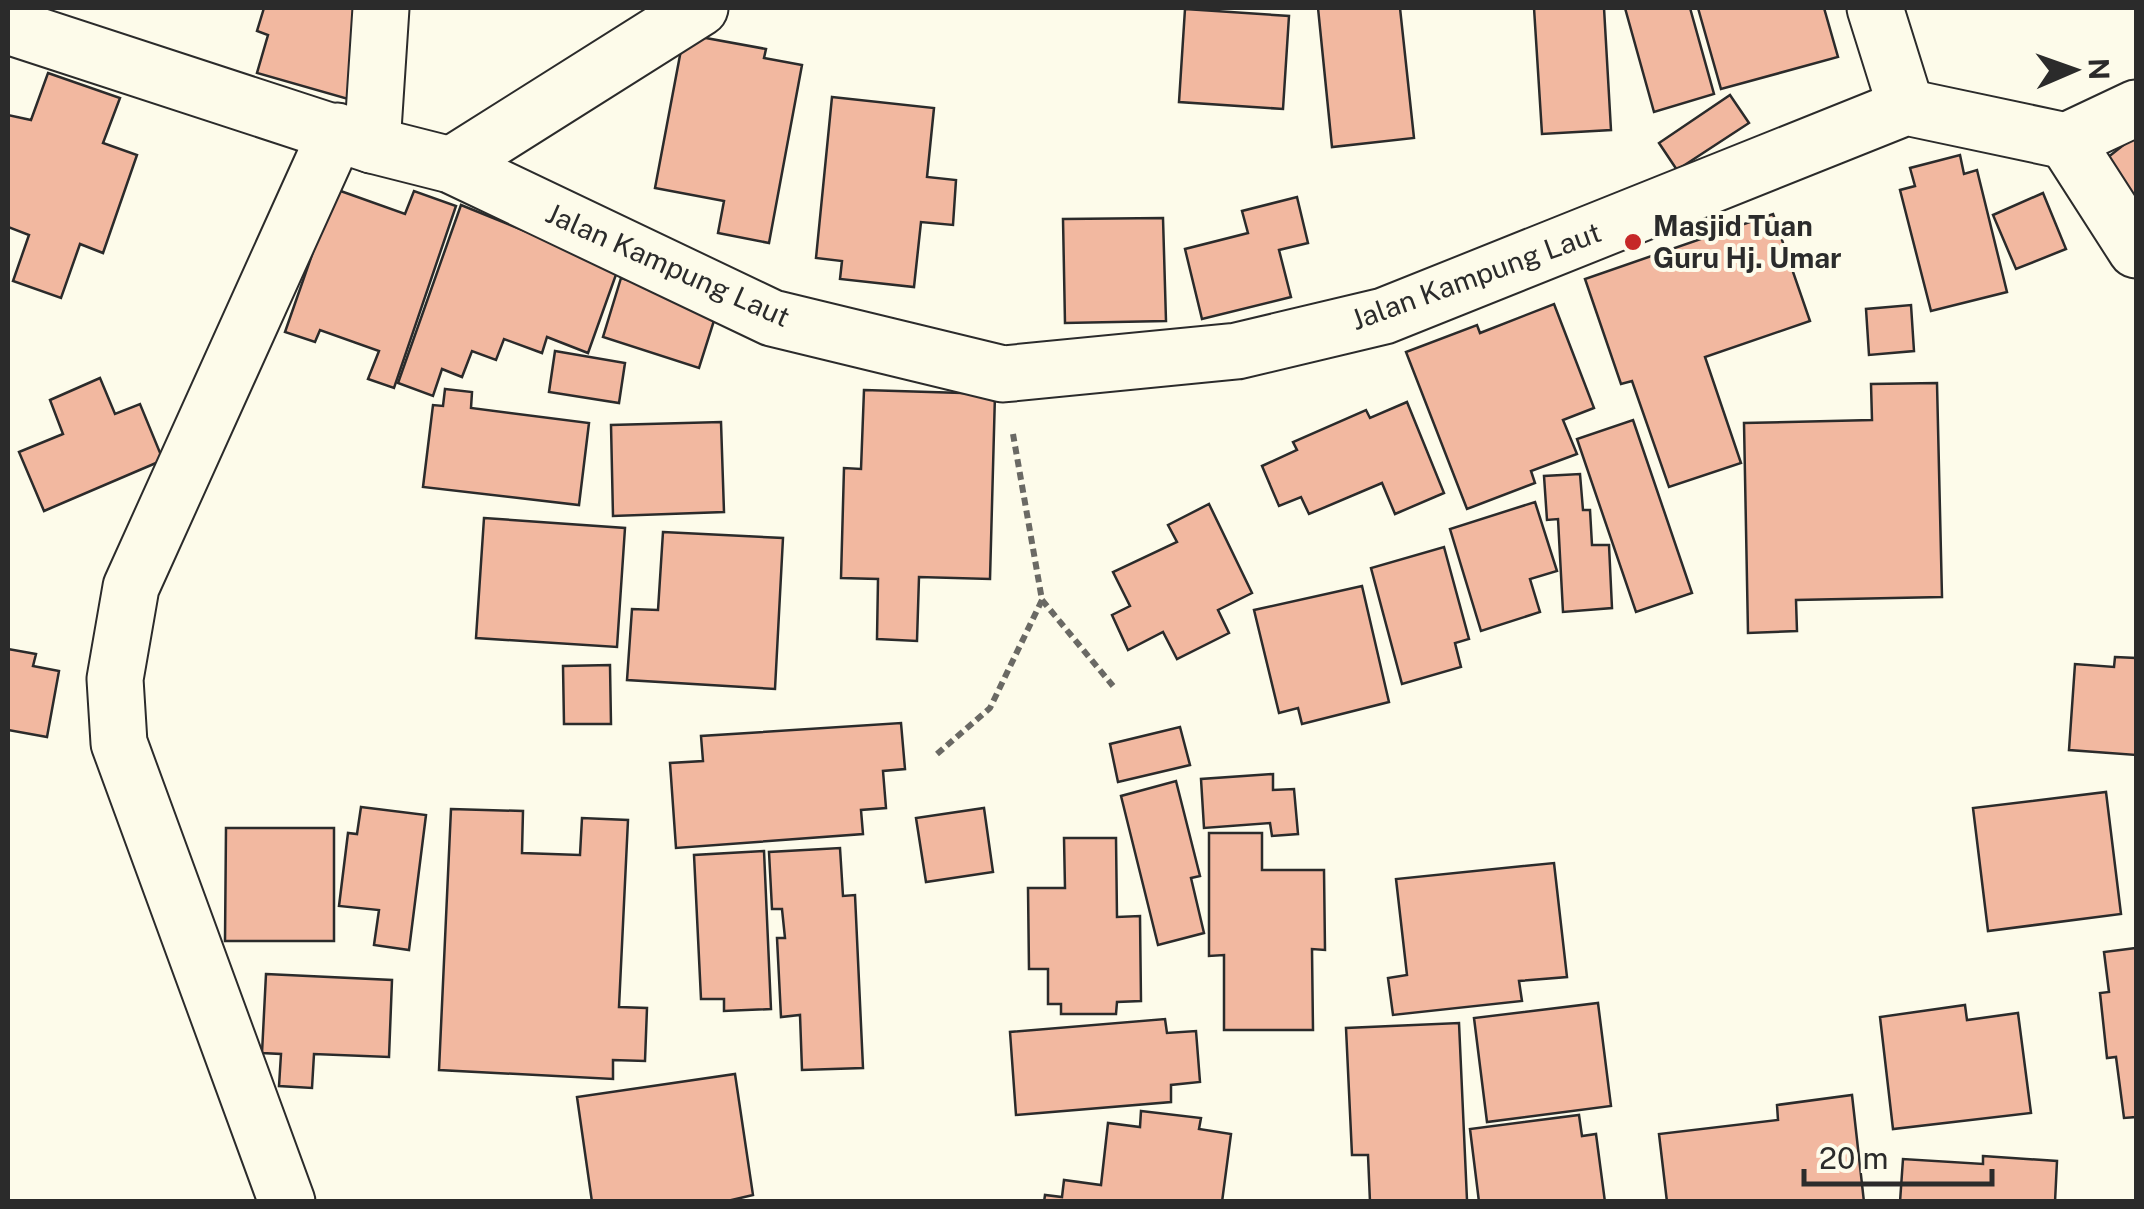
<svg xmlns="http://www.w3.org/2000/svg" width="2144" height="1209" viewBox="0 0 2144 1209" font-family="'Public Sans',sans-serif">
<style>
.building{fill:#f2b8a0;stroke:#2b2b2b;stroke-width:2.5}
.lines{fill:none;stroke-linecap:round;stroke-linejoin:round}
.minor-casing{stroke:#2b2b2b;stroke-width:59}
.path{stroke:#6a6964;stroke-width:6;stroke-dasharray:8 5;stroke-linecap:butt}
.minor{stroke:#fdfbea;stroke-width:55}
.poi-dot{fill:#c62828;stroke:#fdfbea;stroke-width:4}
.labels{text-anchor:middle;stroke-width:8;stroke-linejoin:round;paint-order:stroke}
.poi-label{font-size:28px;font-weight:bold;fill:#2b2b2b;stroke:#fdfbea;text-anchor:start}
.street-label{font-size:28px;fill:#2b2b2b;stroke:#fdfbea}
</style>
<rect width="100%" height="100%" fill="#fdfbea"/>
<g class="building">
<path d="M 264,8 L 363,8 L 348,99 L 257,73 L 268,35 L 257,31 Z"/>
<path d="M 1318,8 L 1400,8 L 1414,138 L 1332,147 Z"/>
<path d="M 1534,8 L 1604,8 L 1611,130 L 1542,134 Z"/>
<path d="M 1625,8 L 1690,8 L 1714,94 L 1654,112 Z"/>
<path d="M 1698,8 L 1824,8 L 1838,57 L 1721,89 Z"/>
<path d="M 1185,9 L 1289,16 L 1283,109 L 1179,102 Z"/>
<path d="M 684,34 L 766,49 L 764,58 L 802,65 L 769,243 L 718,233 L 724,201 L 655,188 Z"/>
<path d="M 48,73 L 120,98 L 103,143 L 137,155 L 103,253 L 80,244 L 61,298 L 13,281 L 29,235 L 8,227 L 8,115 L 31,120 Z"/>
<path d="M 1730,95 L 1749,123 L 1677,170 L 1659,143 Z"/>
<path d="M 832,97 L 934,108 L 927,177 L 956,180 L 953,225 L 921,222 L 914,287 L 840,279 L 842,261 L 816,258 Z"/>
<path d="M 2136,135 L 2136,208 L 2102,162 Z"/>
<path d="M 1960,155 L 1964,174 L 1977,170 L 2007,292 L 1931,311 L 1900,190 L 1915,186 L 1910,168 Z"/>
<path d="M 335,189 L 405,214 L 414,191 L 456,206 L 394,388 L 368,379 L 379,351 L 320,330 L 315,342 L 285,332 Z"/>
<path d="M 2043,193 L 2066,249 L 2016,269 L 1993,215 Z"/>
<path d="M 1297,197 L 1308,243 L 1279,250 L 1291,297 L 1202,319 L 1185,249 L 1248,233 L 1242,211 Z"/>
<path d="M 461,205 L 618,269 L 588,353 L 547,337 L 542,353 L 504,339 L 496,360 L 472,351 L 462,377 L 442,369 L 433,396 L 398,383 Z"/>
<path d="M 1773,214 L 1810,321 L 1705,357 L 1741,463 L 1669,487 L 1632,381 L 1621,384 L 1585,279 Z"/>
<path d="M 1163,218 L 1166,321 L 1065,323 L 1063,219 Z"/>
<path d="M 621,278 L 718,308 L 699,368 L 603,337 Z"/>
<path d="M 1554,304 L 1594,408 L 1563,420 L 1577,454 L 1531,471 L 1535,483 L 1467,509 L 1406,352 L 1477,325 L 1480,333 Z"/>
<path d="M 1911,305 L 1914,351 L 1869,355 L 1866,309 Z"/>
<path d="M 555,351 L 625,363 L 619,403 L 549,392 Z"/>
<path d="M 100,378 L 115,414 L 140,404 L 163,460 L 44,511 L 19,452 L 63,434 L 50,400 Z"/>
<path d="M 1937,383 L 1942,597 L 1796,600 L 1797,631 L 1748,633 L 1744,423 L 1872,420 L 1871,384 Z"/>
<path d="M 445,389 L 472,392 L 471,408 L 589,423 L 579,505 L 423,487 L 433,405 L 443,406 Z"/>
<path d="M 864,390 L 995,394 L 990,579 L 919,577 L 917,641 L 877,639 L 878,579 L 841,578 L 844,468 L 861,469 Z"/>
<path d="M 1407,402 L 1444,493 L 1395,514 L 1382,483 L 1309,514 L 1301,497 L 1279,506 L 1262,466 L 1297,450 L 1293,442 L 1366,410 L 1370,418 Z"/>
<path d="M 1633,420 L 1692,593 L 1636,612 L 1577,439 Z"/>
<path d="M 721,422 L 724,512 L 613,516 L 611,425 Z"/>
<path d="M 1580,474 L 1583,510 L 1590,510 L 1592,545 L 1609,545 L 1612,608 L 1563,612 L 1558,519 L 1547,520 L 1544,476 Z"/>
<path d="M 1535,502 L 1557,571 L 1530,579 L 1540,612 L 1481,631 L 1450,529 Z"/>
<path d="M 1209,504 L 1252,593 L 1218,610 L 1229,633 L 1177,659 L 1163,632 L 1128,650 L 1112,615 L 1130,606 L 1113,572 L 1177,542 L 1168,525 Z"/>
<path d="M 484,518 L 625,528 L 617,647 L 476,638 Z"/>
<path d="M 663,532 L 783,538 L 775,689 L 627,680 L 632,609 L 658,610 Z"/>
<path d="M 1444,547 L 1469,639 L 1455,643 L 1461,667 L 1402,684 L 1371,568 Z"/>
<path d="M 1362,586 L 1389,702 L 1302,724 L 1298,708 L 1279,713 L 1254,610 Z"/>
<path d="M 8,649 L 36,654 L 33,666 L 59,671 L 47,737 L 8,730 Z"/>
<path d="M 2115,657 L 2136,658 L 2136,755 L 2069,750 L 2075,664 L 2114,667 Z"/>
<path d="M 610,665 L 611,724 L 564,724 L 563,666 Z"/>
<path d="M 901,723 L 905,769 L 883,771 L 886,808 L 861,810 L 863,834 L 676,848 L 670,763 L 703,761 L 701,736 Z"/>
<path d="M 1180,727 L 1190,765 L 1118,782 L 1110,744 Z"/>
<path d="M 1273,774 L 1273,790 L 1294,789 L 1298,834 L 1272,836 L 1270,823 L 1204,828 L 1201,779 Z"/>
<path d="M 1176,781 L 1200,876 L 1191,878 L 1204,933 L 1158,945 L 1121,796 Z"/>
<path d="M 2106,792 L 2121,914 L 1988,931 L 1973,808 Z"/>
<path d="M 361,807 L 426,815 L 409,950 L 374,945 L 379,910 L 339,906 L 348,833 L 357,834 Z"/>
<path d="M 984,808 L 993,872 L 926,882 L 916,818 Z"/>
<path d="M 451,809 L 523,811 L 522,853 L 580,855 L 582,818 L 628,820 L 619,1007 L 647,1008 L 645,1061 L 613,1060 L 613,1079 L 439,1070 Z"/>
<path d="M 226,828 L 334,828 L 334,941 L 225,941 Z"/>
<path d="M 1209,833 L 1262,833 L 1262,870 L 1324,870 L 1325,950 L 1312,949 L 1313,1030 L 1224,1030 L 1224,955 L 1209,956 Z"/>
<path d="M 1064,838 L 1116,838 L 1117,917 L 1140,916 L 1141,1001 L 1117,1002 L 1116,1014 L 1061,1014 L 1061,1004 L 1048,1004 L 1048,969 L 1029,969 L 1028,888 L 1065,888 Z"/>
<path d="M 840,848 L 843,896 L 855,895 L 863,1068 L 802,1070 L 800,1015 L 781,1017 L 777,938 L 785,938 L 782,909 L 772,909 L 769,852 Z"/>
<path d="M 764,851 L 771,1009 L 724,1011 L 724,999 L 701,999 L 694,855 Z"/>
<path d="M 1554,863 L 1567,977 L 1519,981 L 1522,1001 L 1393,1015 L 1388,978 L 1407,975 L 1396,879 Z"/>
<path d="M 2136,948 L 2136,1117 L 2124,1118 L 2116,1057 L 2107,1058 L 2100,993 L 2109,992 L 2104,952 Z"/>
<path d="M 266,974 L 392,980 L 389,1057 L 314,1054 L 312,1088 L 279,1086 L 281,1054 L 262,1053 Z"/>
<path d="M 1598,1003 L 1611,1106 L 1487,1122 L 1474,1018 Z"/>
<path d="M 1965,1005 L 1967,1020 L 2018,1013 L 2031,1113 L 1893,1129 L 1880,1017 Z"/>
<path d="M 1165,1019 L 1167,1033 L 1196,1031 L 1200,1082 L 1171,1085 L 1171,1102 L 1016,1115 L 1010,1032 Z"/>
<path d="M 1459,1023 L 1467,1200 L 1370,1202 L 1368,1155 L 1352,1155 L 1346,1028 Z"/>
<path d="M 735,1074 L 753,1195 L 723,1202 L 592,1202 L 577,1097 Z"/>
<path d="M 1852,1095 L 1864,1202 L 1667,1202 L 1659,1134 L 1778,1120 L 1777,1105 Z"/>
<path d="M 1141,1111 L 1201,1118 L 1199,1129 L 1231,1134 L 1222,1202 L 1044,1202 L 1045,1195 L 1062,1197 L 1064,1180 L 1101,1185 L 1108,1123 L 1140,1127 Z"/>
<path d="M 1579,1115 L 1582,1136 L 1596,1134 L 1605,1202 L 1479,1202 L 1470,1129 Z"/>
<path d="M 1983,1156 L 2057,1161 L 2055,1202 L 1900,1202 L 1903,1159 L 1983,1164 Z"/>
</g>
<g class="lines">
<g class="minor-casing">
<g id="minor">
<path d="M 1875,8 L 1906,107"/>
<path d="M 8,26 L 372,145 L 451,165 L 772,318 L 1003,374 L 1237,351 L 1384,316 L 1906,107 L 2066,141 L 2136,108"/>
<path d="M 2066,141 L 2136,250"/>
<path d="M 372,145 L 381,8"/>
<path d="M 451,165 L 700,8"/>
<path d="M 287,1202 L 119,743 L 115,679 L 131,587 L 337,131"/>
</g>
</g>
<g class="path">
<path d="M 1042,600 L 1113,686"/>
<path d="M 937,754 L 990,708 L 1042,600 L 1013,434"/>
</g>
<use href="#minor" class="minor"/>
</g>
<circle class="poi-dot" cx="1633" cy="242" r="10"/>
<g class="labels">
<g class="poi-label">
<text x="1653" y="236">Masjid Tuan<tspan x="1653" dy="32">Guru Hj. Umar</tspan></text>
</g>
<g class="street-label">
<text transform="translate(668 265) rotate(24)" y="10">Jalan Kampung Laut</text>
<text transform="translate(1476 276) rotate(-20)" y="10">Jalan Kampung Laut</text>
</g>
</g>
<rect width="2144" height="1209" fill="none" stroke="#2b2b2b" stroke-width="20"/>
<g transform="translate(2074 70) rotate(88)" stroke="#fdfbea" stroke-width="8" paint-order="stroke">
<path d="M0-8L18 38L0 25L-18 38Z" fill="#2b2b2b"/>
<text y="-15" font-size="28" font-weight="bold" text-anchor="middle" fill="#2b2b2b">N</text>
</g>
<path d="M1804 1169v15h188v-15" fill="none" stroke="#2b2b2b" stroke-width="5"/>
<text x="1819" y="1169" font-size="30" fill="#2b2b2b" stroke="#fdfbea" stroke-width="8" paint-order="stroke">20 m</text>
</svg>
